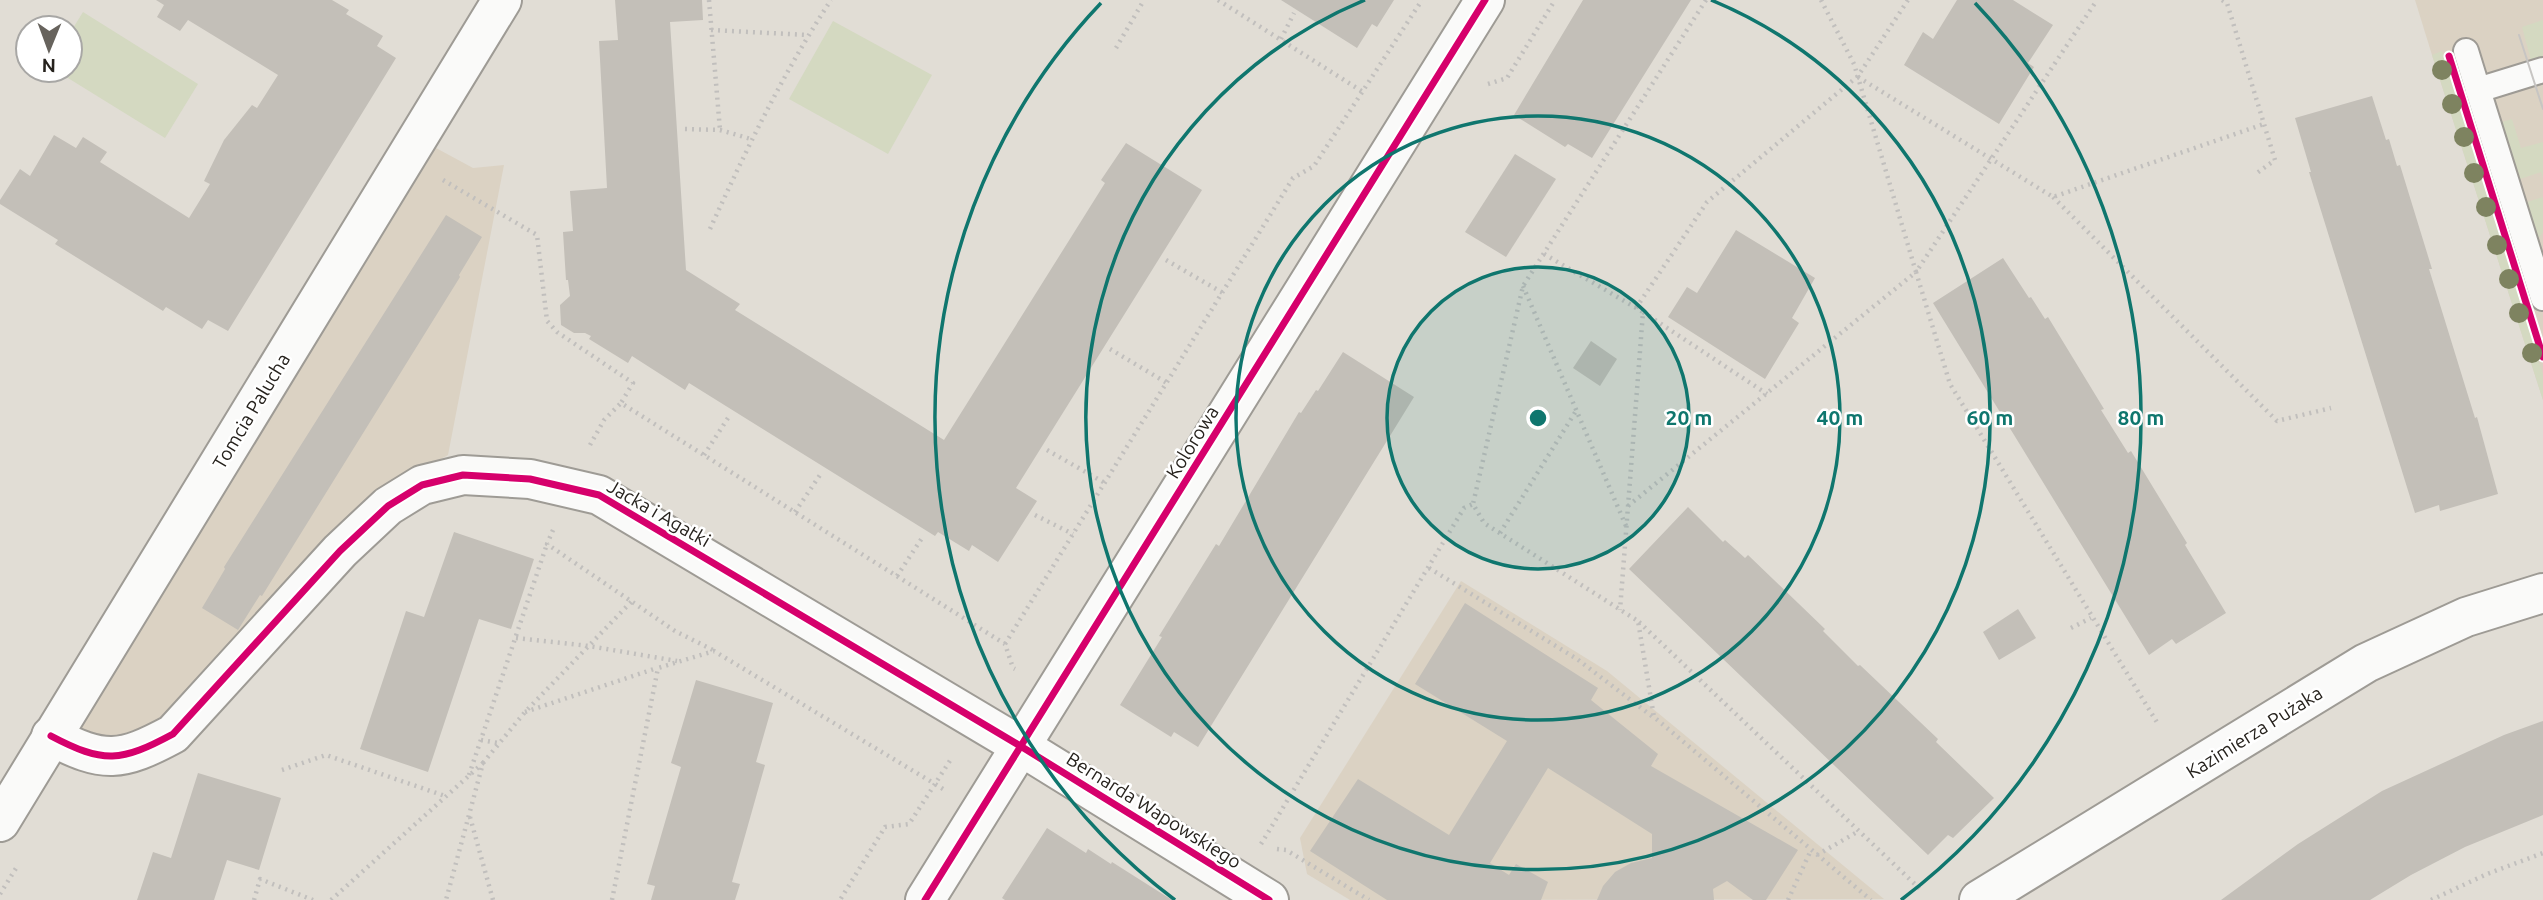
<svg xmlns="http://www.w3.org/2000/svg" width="2543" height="900" viewBox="0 0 2543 900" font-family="Ubuntu,sans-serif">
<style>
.built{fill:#dbd2c3}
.green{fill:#d4d9c1}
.building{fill:#c3bfb8}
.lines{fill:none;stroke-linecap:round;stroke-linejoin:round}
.service-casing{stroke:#9e9b95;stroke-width:28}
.minor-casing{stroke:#9e9b95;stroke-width:42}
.tertiary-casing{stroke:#9e9b95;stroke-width:42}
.path{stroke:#c1bfbd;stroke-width:4.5;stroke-dasharray:2 5;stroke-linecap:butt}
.service{stroke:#fafaf9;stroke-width:24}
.minor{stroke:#fafaf9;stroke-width:38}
.tertiary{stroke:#fafaf9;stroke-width:38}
.tram{stroke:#c7c5c3;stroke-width:2}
.cycleway-casing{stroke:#fff;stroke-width:11}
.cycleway{stroke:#d6006c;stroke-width:7}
.tree{fill:#7e8360}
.ring{fill:none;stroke:#0f766e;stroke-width:3.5}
.labels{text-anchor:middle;stroke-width:5;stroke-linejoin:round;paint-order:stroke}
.street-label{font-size:19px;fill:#26221d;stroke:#fff}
.centre{fill:#0f766e;stroke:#fff;stroke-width:3.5}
.ring-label{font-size:21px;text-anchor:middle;font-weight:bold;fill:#0f766e;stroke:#fff;stroke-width:5;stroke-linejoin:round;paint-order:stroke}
</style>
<rect width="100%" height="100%" fill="#e1ddd5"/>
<g class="built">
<path d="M 2415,0 L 2543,0 L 2543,400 L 2432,55 Z"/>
<path d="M 436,148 L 473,168 L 504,165 L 448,455 L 401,482 L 273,612 L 148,730 L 110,741 L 79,730 Z"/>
<path d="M 1461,581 L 1607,671 L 1884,899 L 1350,900 L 1307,874 L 1300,838 Z"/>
</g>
<g class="green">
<path d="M 83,12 L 198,84 L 165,138 L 55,70 L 70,70 L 70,33 Z"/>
<path d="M 2543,20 L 2543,59 L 2531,61 L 2522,27 Z"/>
<path d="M 833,21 L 932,75 L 888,154 L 789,99 Z"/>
<path d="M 2442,51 L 2543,375 L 2543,400 L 2432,55 Z"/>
<path d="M 2512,119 L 2521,148 L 2543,142 L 2543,177 L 2541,172 L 2520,179 L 2502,122 Z"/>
<path d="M 2543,197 L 2543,232 L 2538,239 L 2527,202 Z"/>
</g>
<g class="building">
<path d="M 156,0 L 332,0 L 349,10 L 346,14 L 383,36 L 377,46 L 396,58 L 228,331 L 208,320 L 202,329 L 166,307 L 163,311 L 55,244 L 58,240 L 0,204 L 0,200 L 20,169 L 30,176 L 54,135 L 76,148 L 83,137 L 107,152 L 100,162 L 189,218 L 210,184 L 204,181 L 224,140 L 252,105 L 257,108 L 278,75 L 188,20 L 180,31 L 157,17 L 164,5 Z"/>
<path d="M 615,0 L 702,0 L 703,20 L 670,22 L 686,270 L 740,304 L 735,310 L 944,440 L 1105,183 L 1101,180 L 1126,143 L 1202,190 L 1016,488 L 1037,501 L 998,562 L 972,545 L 969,551 L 938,532 L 935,536 L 689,383 L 685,390 L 632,356 L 628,363 L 589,339 L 591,336 L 585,333 L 574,333 L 561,325 L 560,305 L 570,296 L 568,280 L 566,280 L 563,232 L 573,231 L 570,191 L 607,188 L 599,41 L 618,40 Z"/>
<path d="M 1281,0 L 1394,0 L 1377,27 L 1372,24 L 1357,48 Z"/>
<path d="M 1583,0 L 1691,0 L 1592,158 L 1568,144 L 1565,147 L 1514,115 Z"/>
<path d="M 1957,0 L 2013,0 L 2053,25 L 2028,63 L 2034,67 L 1999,124 L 1904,65 L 1923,32 L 1933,39 Z"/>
<path d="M 2372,96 L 2386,140 L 2389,139 L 2397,166 L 2400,165 L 2432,269 L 2429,269 L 2475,418 L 2477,417 L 2498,494 L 2440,511 L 2439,505 L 2415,513 L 2309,172 L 2311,172 L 2295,118 Z"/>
<path d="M 1515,154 L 1556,179 L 1506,257 L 1465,232 Z"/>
<path d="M 446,215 L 482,237 L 459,275 L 460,277 L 262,596 L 260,595 L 238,630 L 202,608 L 225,569 L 224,567 Z"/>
<path d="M 1736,230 L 1815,278 L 1792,318 L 1799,323 L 1765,379 L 1668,317 L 1687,287 L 1697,293 Z"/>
<path d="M 2003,258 L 2029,298 L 2031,297 L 2045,319 L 2048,317 L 2104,409 L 2101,410 L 2128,453 L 2131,451 L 2187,543 L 2185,545 L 2226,613 L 2176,644 L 2172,639 L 2149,655 L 1933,303 Z"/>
<path d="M 1591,341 L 1617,359 L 1600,386 L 1573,368 Z"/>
<path d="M 1343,352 L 1414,397 L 1198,747 L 1174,732 L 1171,737 L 1120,705 L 1162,637 L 1159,636 L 1216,544 L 1219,546 L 1299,412 L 1301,413 L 1316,390 L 1318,391 Z"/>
<path d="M 1688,507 L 1723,542 L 1725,540 L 1745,558 L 1748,555 L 1825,629 L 1823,631 L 1858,666 L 1860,665 L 1938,739 L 1936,742 L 1994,798 L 1953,838 L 1948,835 L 1928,855 L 1629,569 Z"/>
<path d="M 454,532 L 534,559 L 511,629 L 479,619 L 428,772 L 360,749 L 406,611 L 424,617 Z"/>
<path d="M 1465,603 L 1598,688 L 1591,700 L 1658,754 L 1651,766 L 1798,850 L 1766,900 L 1753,900 L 1727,881 L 1713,889 L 1714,900 L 1597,900 L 1603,886 L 1615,872 L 1631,863 L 1652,858 L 1652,834 L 1548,768 L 1490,863 L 1509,875 L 1516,864 L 1548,882 L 1541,900 L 1387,900 L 1310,851 L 1358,779 L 1449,835 L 1507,741 L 1415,684 Z"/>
<path d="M 2018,609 L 2036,638 L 1999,660 L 1983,632 Z"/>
<path d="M 696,680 L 773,703 L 756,762 L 765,765 L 732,882 L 740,884 L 735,900 L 651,900 L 655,886 L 647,884 L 681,767 L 671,763 Z"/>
<path d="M 2543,721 L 2543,815 L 2465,847 L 2411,875 L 2370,900 L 2221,900 L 2298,844 L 2382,791 L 2504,735 Z"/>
<path d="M 198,773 L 281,798 L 259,870 L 227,860 L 214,900 L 137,900 L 153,852 L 171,858 Z"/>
<path d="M 1047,828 L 1086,853 L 1088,849 L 1111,864 L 1112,862 L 1172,900 L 1005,900 L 1002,898 Z"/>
</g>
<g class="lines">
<g class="service-casing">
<g id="service">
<path d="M 2466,51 L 2478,90"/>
<path d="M 2543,70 L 2478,90 L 2543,298"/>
</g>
</g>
<g class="minor-casing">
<g id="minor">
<path d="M 51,736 C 104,764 121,762 173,734 L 340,551 L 388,506 L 422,485 L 463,475 L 530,479 L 599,495 L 1022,747 L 1269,900"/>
<path d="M 0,822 L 502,0"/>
<path d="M 925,900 L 1485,0"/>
</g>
</g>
<g class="tertiary-casing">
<path id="tertiary" d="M 1979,900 L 2366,663 L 2466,617 L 2543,593"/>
</g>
<g class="path">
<path d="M 709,0 L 720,130"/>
<path d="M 1218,0 L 1363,92"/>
<path d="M 1706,0 L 1523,286 L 1473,504 L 1484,523 L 1638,621 L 1654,717 L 1871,900"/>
<path d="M 1821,0 L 1854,64 L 1916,272 L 2097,0"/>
<path d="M 2222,0 L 2227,3 L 2275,160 L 2257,173"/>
<path d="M 711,30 L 808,35"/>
<path d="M 1281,39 L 1294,13"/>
<path d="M 1116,48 L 1144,0"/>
<path d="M 1858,77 L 2053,197 L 2264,124"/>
<path d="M 1488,84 L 1507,78 L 1555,0"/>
<path d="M 685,129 L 720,130 L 751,139"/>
<path d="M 443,180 L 537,235 L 547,321 L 557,332 L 633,383 L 621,403 L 1005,644 L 1013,668 L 1015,669"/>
<path d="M 2053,197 L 2277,421 L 2331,408"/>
<path d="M 710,229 C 746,150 783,73 831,0"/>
<path d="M 1544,254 L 1643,312 L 1620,610"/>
<path d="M 1166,260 L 1223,293"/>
<path d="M 1523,286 L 1626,526"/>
<path d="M 1636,308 L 1707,202 L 1858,76 L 1908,0"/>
<path d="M 1643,312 L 1767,394"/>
<path d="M 1110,349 L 1167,383"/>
<path d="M 590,445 L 604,420 L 621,403"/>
<path d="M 1047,450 L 1105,483"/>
<path d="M 704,455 L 728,418"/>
<path d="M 1628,506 L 1916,272 L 1950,384 L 2158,724"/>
<path d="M 795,512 L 820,475"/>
<path d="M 1035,515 L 1073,534"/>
<path d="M 553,530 L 547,544 L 675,631 L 713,650"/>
<path d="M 1500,533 L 1576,411"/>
<path d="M 1429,568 L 1577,659 L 1653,717"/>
<path d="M 897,576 L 922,538"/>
<path d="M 1639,622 L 1920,889"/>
<path d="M 2071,628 L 2091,618"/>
<path d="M 516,638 L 589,646 L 677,661"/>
<path d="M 1005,644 L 1293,178 L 1314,166 L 1422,0"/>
<path d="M 525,712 L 657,668"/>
<path d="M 481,740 L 498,743"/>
<path d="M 483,763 L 525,712 L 632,601"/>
<path d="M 282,770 L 326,755 L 445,796"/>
<path d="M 469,775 L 547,544"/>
<path d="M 943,789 L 935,784 L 951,759"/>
<path d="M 470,817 L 493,900"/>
<path d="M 1261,844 L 1464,508 L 1473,504"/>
<path d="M 1277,849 L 1286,850 L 1369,900"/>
<path d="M 1817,855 L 1859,831"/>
<path d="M 0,894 L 18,865"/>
<path d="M 254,900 L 260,879 L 313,900"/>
<path d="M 331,900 L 483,763 L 446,900"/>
<path d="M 612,900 L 658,668 L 714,651 L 935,784 L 909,824 L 885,827 L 840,900"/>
<path d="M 1788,900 L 1811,850"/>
<path d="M 2431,900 L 2487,874 L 2543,853"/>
</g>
<use href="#service" class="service"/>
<use href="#minor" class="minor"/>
<use href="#tertiary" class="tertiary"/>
<path class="tram" d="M 2519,35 L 2543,109"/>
<g class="cycleway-casing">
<g id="cycleway">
<path d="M 2449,56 L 2543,357"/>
<path d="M 51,736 C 104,764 121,762 173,734 L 340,551 L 388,506 L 422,485 L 463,475 L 530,479 L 599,495 L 1022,747 L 1269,900"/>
<path d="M 925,900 L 1485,0"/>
</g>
</g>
<use href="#cycleway" class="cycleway"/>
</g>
<g class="tree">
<circle cx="2442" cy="70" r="10"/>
<circle cx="2452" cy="104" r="10"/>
<circle cx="2464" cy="137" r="10"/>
<circle cx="2474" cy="173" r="10"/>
<circle cx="2486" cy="207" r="10"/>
<circle cx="2497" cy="245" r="10"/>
<circle cx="2509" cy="279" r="10"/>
<circle cx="2519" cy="313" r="10"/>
<circle cx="2532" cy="353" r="10"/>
</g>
<circle cx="1538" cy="418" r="151" fill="#0f766e" fill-opacity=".12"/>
<g class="ring">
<circle cx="1538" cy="418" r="151"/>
<circle cx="1538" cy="418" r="302"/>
<path d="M1711 0A452 452 0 1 1 1365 0"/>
<path d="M1175 900A603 603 0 0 1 1101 3M1975 3A603 603 0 0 1 1901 900"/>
</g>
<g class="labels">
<g class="street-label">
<text transform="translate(251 411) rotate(-59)" y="7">Tomcia Palucha</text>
<text transform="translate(1192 442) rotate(-58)" y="7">Kolorowa</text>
<text transform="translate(659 513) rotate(30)" y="7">Jacka i Agatki</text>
<text transform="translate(2254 732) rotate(-32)" y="7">Kazimierza Pużaka</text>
<text transform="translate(1154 810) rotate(32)" y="7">Bernarda Wapowskiego</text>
</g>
</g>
<circle cx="1538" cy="418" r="10" class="centre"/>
<g class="ring-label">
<text x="1689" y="425">20 m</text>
<text x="1840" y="425">40 m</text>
<text x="1990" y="425">60 m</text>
<text x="2141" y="425">80 m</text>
</g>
<g transform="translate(49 49) rotate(181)"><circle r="33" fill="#ffffff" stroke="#a8a7a5" stroke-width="2"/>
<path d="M0-5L12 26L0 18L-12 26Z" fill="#67635d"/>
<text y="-10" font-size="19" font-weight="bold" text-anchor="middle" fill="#26221d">N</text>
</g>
</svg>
